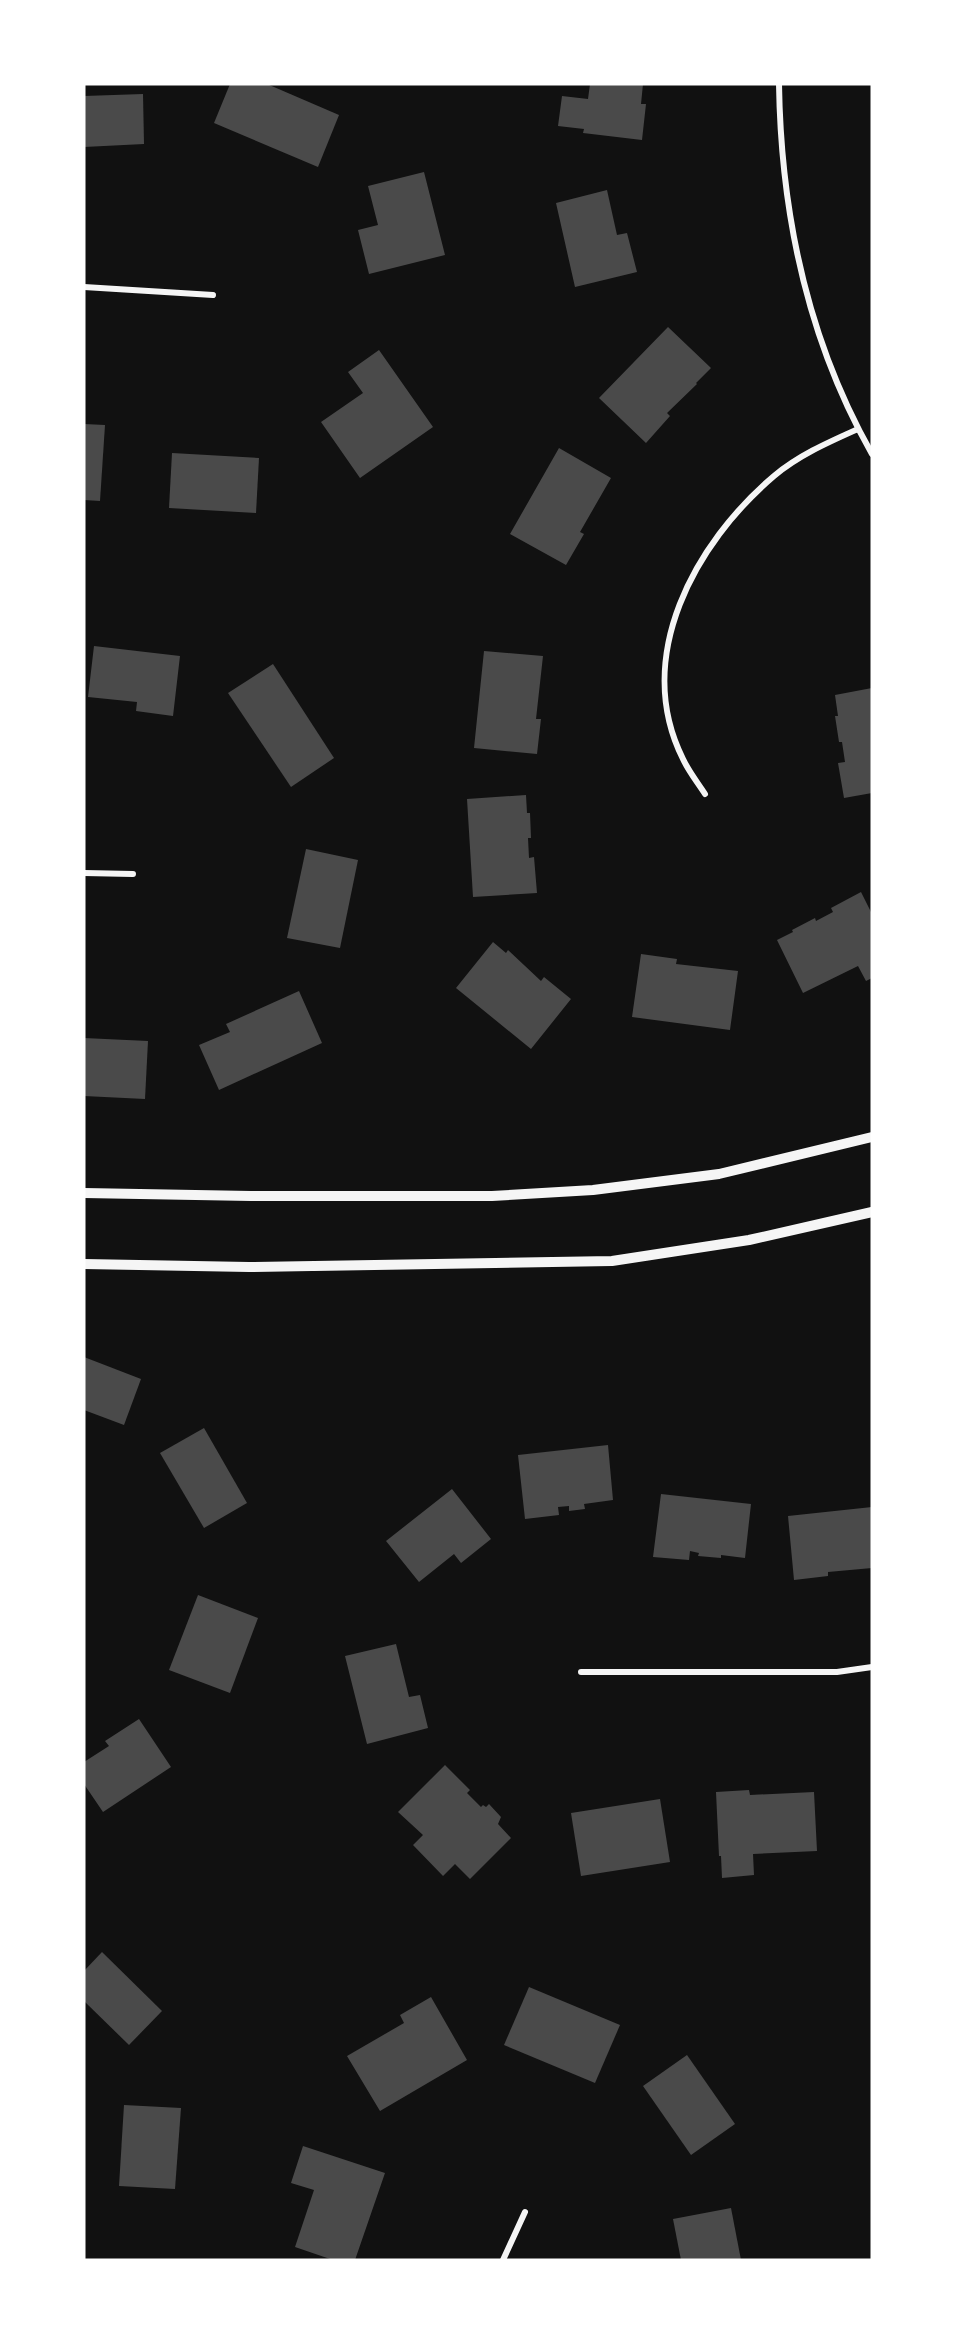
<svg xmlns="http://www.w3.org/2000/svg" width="956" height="2344" viewBox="0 0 956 2344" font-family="Helvetica,sans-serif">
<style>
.building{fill:#4a4a4a}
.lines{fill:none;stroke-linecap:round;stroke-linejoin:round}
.minor{stroke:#f5f5f5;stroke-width:6}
.tertiary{stroke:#f5f5f5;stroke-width:10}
</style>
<rect width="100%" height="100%" fill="#111"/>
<g class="building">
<path d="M 230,84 L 267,84 L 339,115 L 318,167 L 214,123 Z"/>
<path d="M 590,84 L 643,84 L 641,104 L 646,104 L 642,140 L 583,133 L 584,129 L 558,126 L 562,96 L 588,99 Z"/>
<path d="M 143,94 L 144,144 L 84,147 L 84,96 Z"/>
<path d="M 424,172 L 445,255 L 369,274 L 358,230 L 378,225 L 368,186 Z"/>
<path d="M 607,190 L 617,235 L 627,233 L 637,272 L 575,287 L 556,203 Z"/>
<path d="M 668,327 L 711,368 L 696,383 L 697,384 L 667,413 L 670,416 L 646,443 L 599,398 Z"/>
<path d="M 379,350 L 433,427 L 360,478 L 321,422 L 363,393 L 348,372 Z"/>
<path d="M 84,424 L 105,425 L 100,501 L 84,500 Z"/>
<path d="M 559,448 L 611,478 L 580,532 L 584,534 L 566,565 L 510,534 Z"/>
<path d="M 172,453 L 259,458 L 256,513 L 169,508 Z"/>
<path d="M 94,646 L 180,656 L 173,716 L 136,711 L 137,702 L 88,697 Z"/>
<path d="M 484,651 L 543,656 L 536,719 L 541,719 L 537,754 L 474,748 Z"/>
<path d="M 273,664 L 334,758 L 291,787 L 228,693 Z"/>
<path d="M 872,688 L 872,793 L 844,798 L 838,763 L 845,762 L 842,742 L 839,742 L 835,716 L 838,716 L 835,695 Z"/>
<path d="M 526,795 L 527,813 L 530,813 L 531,838 L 528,838 L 529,858 L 534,857 L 537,893 L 473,897 L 467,799 Z"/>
<path d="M 306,849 L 358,860 L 340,948 L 287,938 Z"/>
<path d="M 861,892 L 872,914 L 872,978 L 866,981 L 858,966 L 803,993 L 777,940 L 793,932 L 792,930 L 815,918 L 816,921 L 833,912 L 831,908 Z"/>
<path d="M 493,942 L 506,953 L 508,950 L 541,981 L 544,977 L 571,999 L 531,1049 L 456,988 Z"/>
<path d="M 641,954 L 677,959 L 676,964 L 738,971 L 730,1030 L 632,1017 Z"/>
<path d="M 299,991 L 322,1043 L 219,1090 L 199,1045 L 230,1032 L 226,1024 Z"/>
<path d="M 84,1038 L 148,1041 L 145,1099 L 84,1096 Z"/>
<path d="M 84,1357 L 141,1379 L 124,1425 L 84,1410 Z"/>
<path d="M 204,1428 L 247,1503 L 204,1528 L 160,1453 Z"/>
<path d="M 608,1445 L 613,1500 L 584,1504 L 585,1509 L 569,1511 L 569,1506 L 558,1507 L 559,1515 L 525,1519 L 518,1455 Z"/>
<path d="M 452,1489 L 491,1539 L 461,1563 L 454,1554 L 419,1582 L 386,1541 Z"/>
<path d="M 661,1494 L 751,1504 L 745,1558 L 721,1555 L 721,1558 L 698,1556 L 699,1553 L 690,1551 L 689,1560 L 653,1557 Z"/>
<path d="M 872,1507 L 872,1568 L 828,1572 L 828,1576 L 794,1580 L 788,1516 Z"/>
<path d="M 198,1595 L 258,1618 L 230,1693 L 169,1670 Z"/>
<path d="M 396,1644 L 409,1697 L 420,1695 L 428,1728 L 367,1744 L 345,1656 Z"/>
<path d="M 139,1719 L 171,1767 L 103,1812 L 84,1784 L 84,1762 L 109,1746 L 105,1741 Z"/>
<path d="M 445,1765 L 470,1790 L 467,1793 L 481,1807 L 483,1805 L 486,1807 L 489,1804 L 501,1817 L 498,1824 L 511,1838 L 470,1879 L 455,1864 L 443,1876 L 413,1845 L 423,1835 L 398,1812 Z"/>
<path d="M 749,1790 L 750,1795 L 814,1792 L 817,1851 L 753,1854 L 754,1875 L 722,1878 L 721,1856 L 719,1856 L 716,1792 Z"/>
<path d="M 660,1799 L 670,1862 L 581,1876 L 571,1813 Z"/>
<path d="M 102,1952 L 162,2011 L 129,2045 L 84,2001 L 84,1971 Z"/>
<path d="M 529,1987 L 620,2025 L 595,2083 L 504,2045 Z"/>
<path d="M 431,1997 L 467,2060 L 380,2111 L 347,2056 L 404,2023 L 400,2015 Z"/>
<path d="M 687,2055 L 735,2124 L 691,2155 L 643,2086 Z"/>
<path d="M 124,2105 L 181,2108 L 175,2189 L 119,2186 Z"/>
<path d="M 303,2146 L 385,2173 L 355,2260 L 333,2260 L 295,2247 L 314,2190 L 291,2183 Z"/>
<path d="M 731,2208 L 741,2260 L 681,2260 L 673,2219 Z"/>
</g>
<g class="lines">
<g class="minor">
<path d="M 779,84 C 781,213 808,341 872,454"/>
<path d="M 84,287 L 213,295"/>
<path d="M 705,794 C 698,783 689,772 683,759 C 632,657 695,543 774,476 C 799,455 829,442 858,429"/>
<path d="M 84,873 L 133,874"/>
<path d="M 581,1672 L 837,1672 L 872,1667"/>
<path d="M 503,2260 L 525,2212"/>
</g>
<g class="tertiary">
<path d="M 84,1193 L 251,1196 L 492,1196 L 593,1190 L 719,1174 L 872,1137"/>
<path d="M 84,1264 L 249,1267 L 612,1261 L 749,1240 L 872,1212"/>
</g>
</g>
<rect width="956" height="2344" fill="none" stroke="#ffffff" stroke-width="171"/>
</svg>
